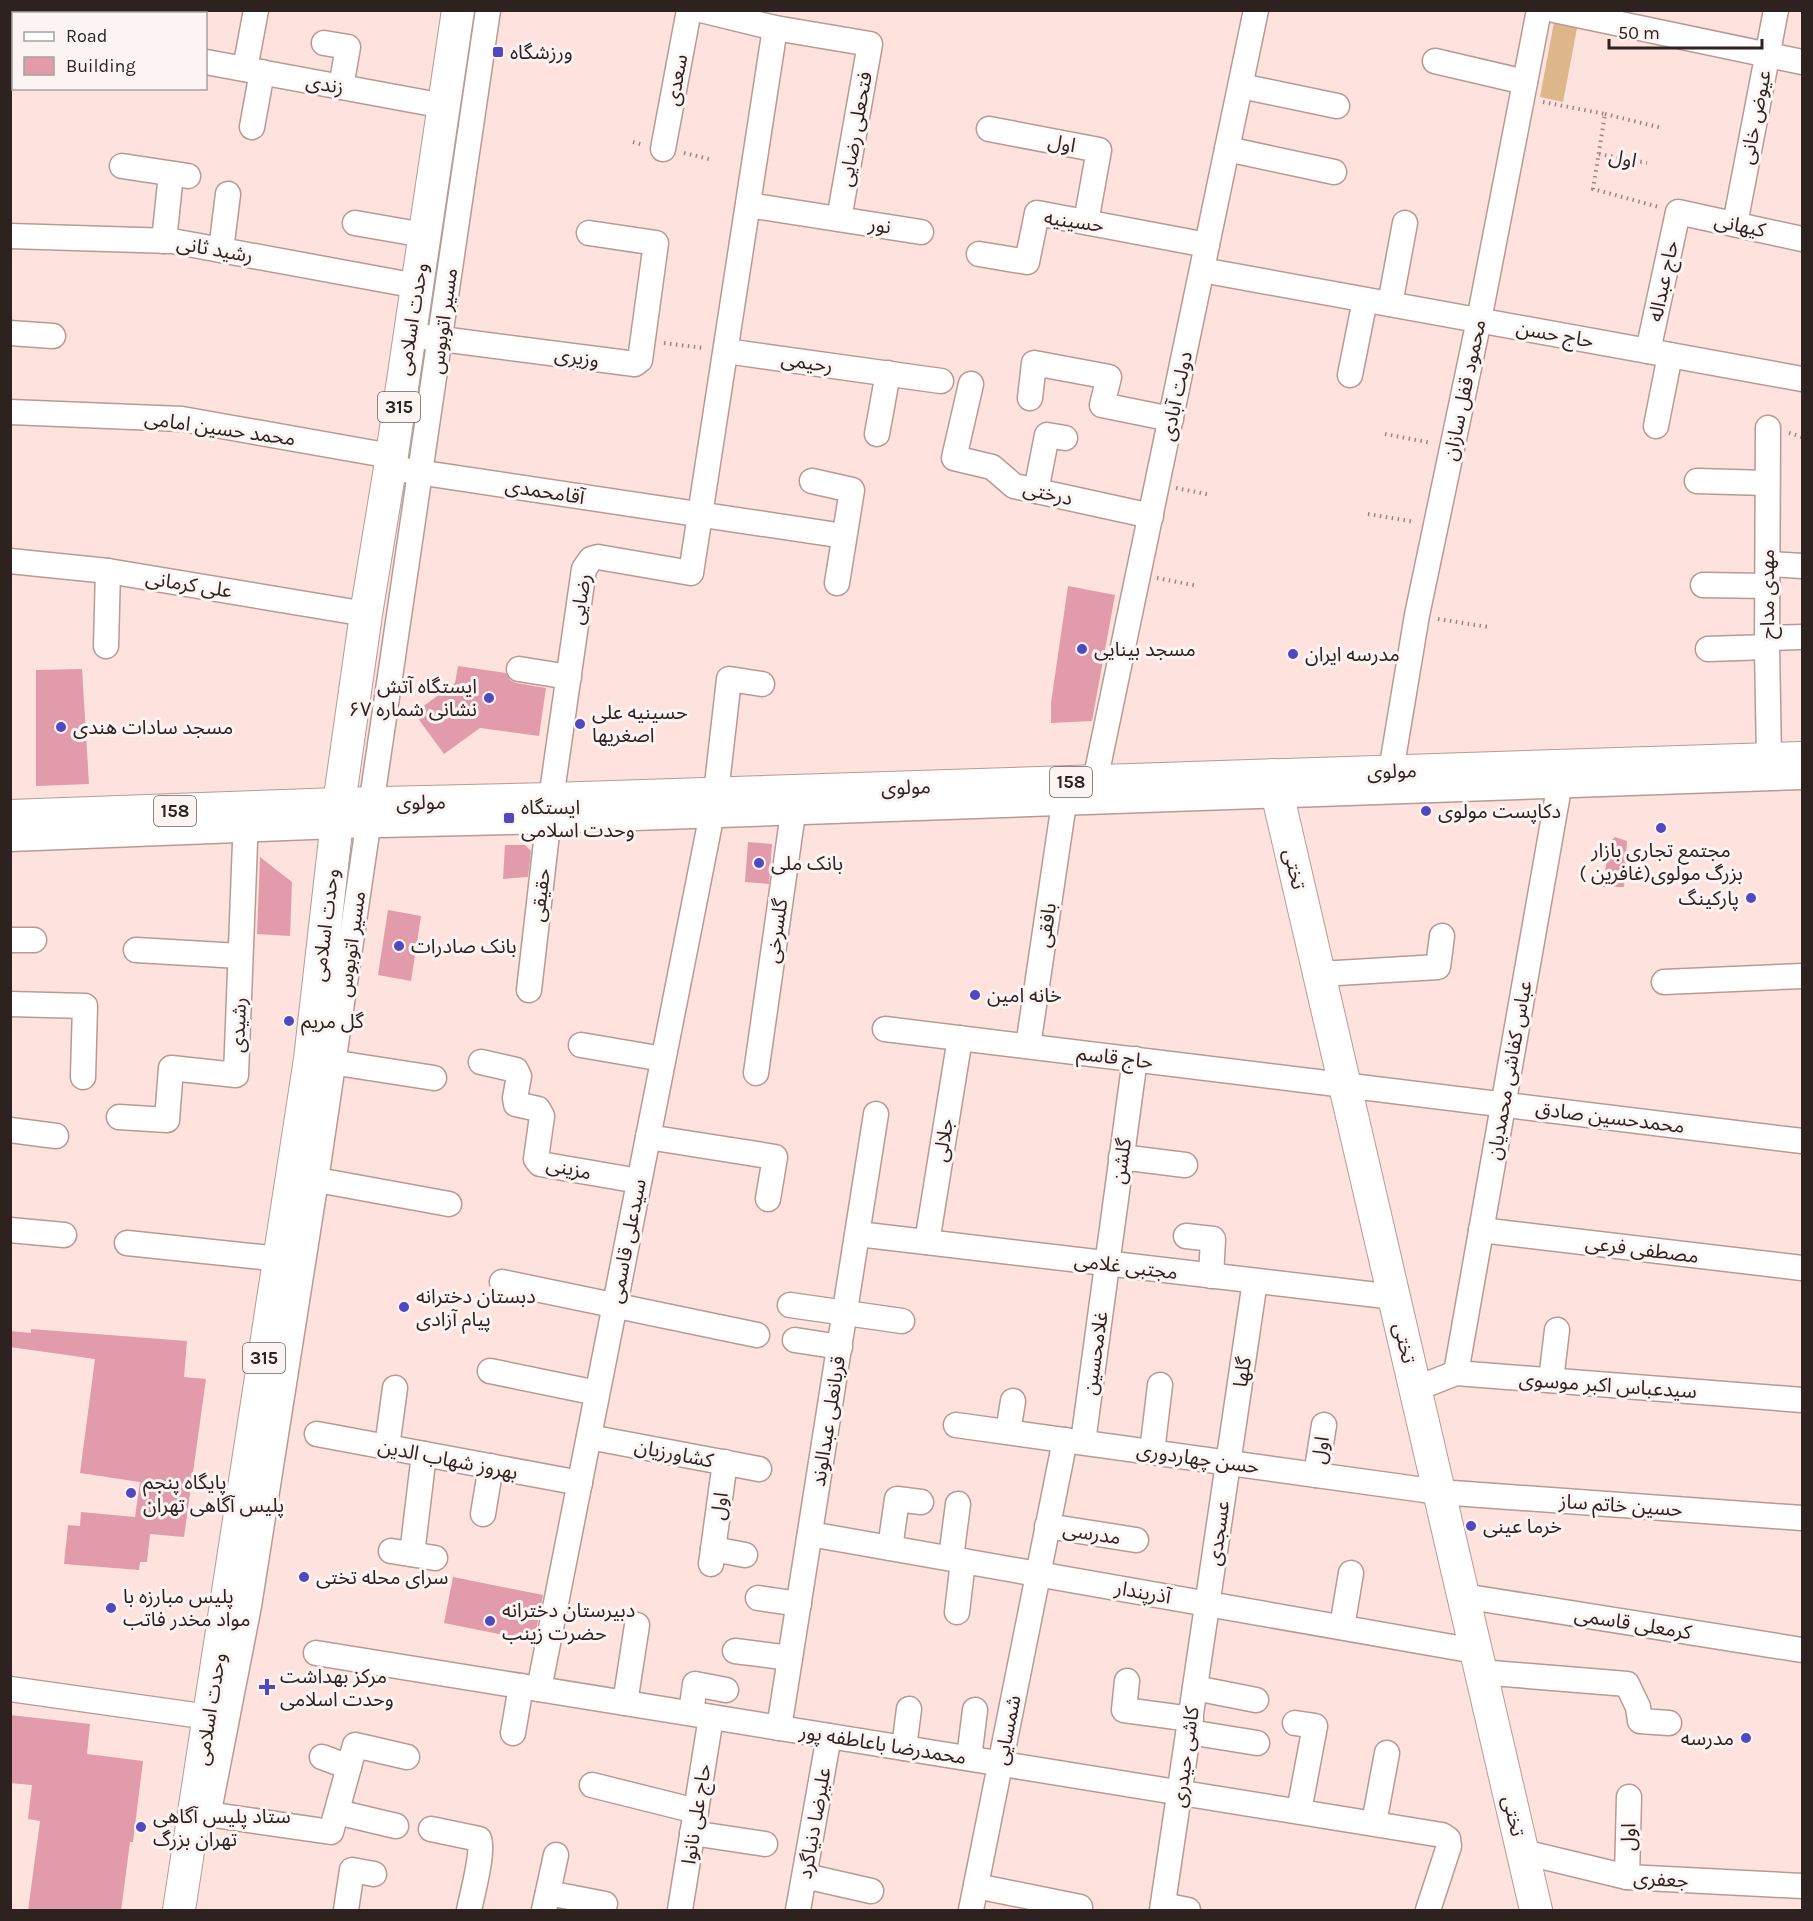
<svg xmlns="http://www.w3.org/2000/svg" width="1813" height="1921" viewBox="0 0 1813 1921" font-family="Karla,'Noto Sans Arabic',sans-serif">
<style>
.green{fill:#ddb78a}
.building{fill:#e29baa}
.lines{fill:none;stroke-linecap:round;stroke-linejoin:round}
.minor-casing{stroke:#b89a95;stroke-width:27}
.major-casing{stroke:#b89a95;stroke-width:34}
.path{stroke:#9a8683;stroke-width:4;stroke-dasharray:1.5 4.5;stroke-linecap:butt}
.minor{stroke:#fff;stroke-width:24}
.major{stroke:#fff;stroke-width:32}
.poi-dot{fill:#4f48bf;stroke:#fbf4f3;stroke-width:2}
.labels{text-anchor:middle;stroke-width:6;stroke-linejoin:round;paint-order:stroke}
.shield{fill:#fbf4f3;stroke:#6c615f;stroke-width:1.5}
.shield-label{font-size:18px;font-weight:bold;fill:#2e2220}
.poi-label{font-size:20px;fill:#2e2220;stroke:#fbf4f3;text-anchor:start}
.street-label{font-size:20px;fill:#2e2220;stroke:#fbf4f3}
</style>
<rect width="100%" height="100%" fill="#fde2de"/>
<path class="green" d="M 1555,17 L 1578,23 L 1563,102 L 1540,97 Z"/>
<g class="building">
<path d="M 1068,586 L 1115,595 L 1092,721 L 1051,723 L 1051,703 Z"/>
<path d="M 458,666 L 506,673 L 510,680 L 516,683 L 546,688 L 539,736 L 480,728 L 444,754 L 414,713 L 455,683 Z"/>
<path d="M 82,669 L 89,784 L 36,786 L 36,670 Z"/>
<path d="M 1615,837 L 1627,841 L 1624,887 L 1603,887 L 1609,843 Z"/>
<path d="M 748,842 L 772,844 L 769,884 L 745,882 Z"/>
<path d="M 505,845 L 525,845 L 531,851 L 528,877 L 503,879 Z"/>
<path d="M 260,857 L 292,882 L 290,936 L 257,934 Z"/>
<path d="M 388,910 L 421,916 L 411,981 L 378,975 Z"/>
<path d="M 31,1329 L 187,1341 L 184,1377 L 206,1379 L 184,1537 L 150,1534 L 147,1562 L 140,1562 L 139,1570 L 64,1564 L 68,1525 L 80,1526 L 81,1512 L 135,1517 L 140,1482 L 80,1473 L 95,1359 L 10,1347 L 10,1331 L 31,1333 Z"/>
<path d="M 453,1577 L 543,1595 L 534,1641 L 444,1623 Z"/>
<path d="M 10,1715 L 90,1724 L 87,1754 L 143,1761 L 133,1842 L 130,1842 L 121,1911 L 28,1911 L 40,1821 L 28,1819 L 32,1785 L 10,1783 Z"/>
</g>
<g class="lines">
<g class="minor-casing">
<g id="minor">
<path d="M 701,10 L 775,28 L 870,44 L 839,219"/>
<path d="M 1554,10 L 1802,62"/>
<path d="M 103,14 L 103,10"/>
<path d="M 187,14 L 188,10"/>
<path d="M 324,43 L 348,47 L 341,87"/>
<path d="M 1435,61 L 1525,82"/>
<path d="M 206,62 L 444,106"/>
<path d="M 10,67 L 14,68"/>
<path d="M 245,69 L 256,10"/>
<path d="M 1241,86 L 1337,106"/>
<path d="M 252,127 L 262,72"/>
<path d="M 989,129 L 1099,150 L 1086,222"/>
<path d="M 663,149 L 689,10"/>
<path d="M 1227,149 L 1334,172"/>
<path d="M 122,166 L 188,176"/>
<path d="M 748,205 L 921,232"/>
<path d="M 355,223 L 424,235"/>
<path d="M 1735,224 L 1776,10"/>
<path d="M 10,236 L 172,241 L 417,286"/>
<path d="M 164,241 L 171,174"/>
<path d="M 221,250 L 228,194"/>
<path d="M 979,254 L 1027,262 L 1037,213 L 1207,245"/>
<path d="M 1202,270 L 1802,379"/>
<path d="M 1390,304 L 1405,223"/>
<path d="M 10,333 L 53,336"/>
<path d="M 426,337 L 635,364 L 640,360 L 656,243 L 589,233"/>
<path d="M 726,351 L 941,381"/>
<path d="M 1648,351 L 1678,212 L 1802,239"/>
<path d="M 1350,375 L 1365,300"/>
<path d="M 971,384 L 954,458 L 992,467 L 1014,486 L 1151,516"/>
<path d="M 1030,398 L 1034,363 L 1109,377 L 1102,405 L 1171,419"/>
<path d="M 10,412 L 182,419 L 391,456"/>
<path d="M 1656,426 L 1670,355"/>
<path d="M 1768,428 L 1767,647 L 1769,759"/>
<path d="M 877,434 L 888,373"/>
<path d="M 404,470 L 844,536"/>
<path d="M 812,481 L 852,490 L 837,583"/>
<path d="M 1697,481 L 1767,483"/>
<path d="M 1036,491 L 1047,435 L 1065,438"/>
<path d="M 10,561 L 108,571 L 366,614"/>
<path d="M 1768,564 L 1802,566"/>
<path d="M 1703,585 L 1768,586"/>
<path d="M 1768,638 L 1802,637"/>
<path d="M 106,646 L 108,571"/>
<path d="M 1708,649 L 1767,647"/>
<path d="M 519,669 L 569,677"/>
<path d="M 1391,771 L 1417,615 L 1479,320 L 1539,10"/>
<path d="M 1095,781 L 1256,10"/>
<path d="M 10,839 L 337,826 L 549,821 L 1802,777"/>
<path d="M 10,940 L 34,940"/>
<path d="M 136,950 L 240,956"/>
<path d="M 1320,974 L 1438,967 L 1442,936"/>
<path d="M 1664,982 L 1802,976"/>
<path d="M 529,990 L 551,799 L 584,569 L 591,559 L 598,557 L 691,573 L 775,28"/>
<path d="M 10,1004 L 85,1006 L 83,1077"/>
<path d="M 885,1029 L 1802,1141"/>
<path d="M 581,1045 L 663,1059"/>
<path d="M 1028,1046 L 1064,803"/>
<path d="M 318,1060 L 434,1078"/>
<path d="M 481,1062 L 516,1070 L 519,1076 L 515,1098 L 516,1104 L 538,1109 L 542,1116 L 536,1159 L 540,1164 L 639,1181"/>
<path d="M 756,1073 L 795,799"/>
<path d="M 119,1117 L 167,1120 L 171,1068 L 236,1075 L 246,817"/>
<path d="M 10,1130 L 56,1136"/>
<path d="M 648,1137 L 775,1157 L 768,1199"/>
<path d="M 1121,1157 L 1185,1165"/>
<path d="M 301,1177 L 449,1204"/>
<path d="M 10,1230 L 64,1235"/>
<path d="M 1481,1230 L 1802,1268"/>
<path d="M 858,1234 L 1394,1297"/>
<path d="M 1186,1236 L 1213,1239 L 1211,1276"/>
<path d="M 927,1242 L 960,1038"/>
<path d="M 127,1243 L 280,1259"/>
<path d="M 502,1282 L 757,1335"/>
<path d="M 790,1305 L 902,1321"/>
<path d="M 795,1340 L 840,1347"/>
<path d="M 490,1371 L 597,1393"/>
<path d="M 1456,1373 L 1562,771"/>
<path d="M 1551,1380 L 1557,1330"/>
<path d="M 1415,1389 L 1456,1373 L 1802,1400"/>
<path d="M 956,1425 L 1439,1492 L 1802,1518"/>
<path d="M 1008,1432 L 1013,1401"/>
<path d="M 317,1434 L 580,1483"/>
<path d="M 589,1437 L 759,1469"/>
<path d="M 1083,1442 L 1135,1059"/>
<path d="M 387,1447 L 395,1388"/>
<path d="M 1152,1452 L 1160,1385"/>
<path d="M 1316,1475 L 1324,1425"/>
<path d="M 483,1514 L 491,1466"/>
<path d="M 1047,1526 L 1136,1540"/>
<path d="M 810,1534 L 1475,1651"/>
<path d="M 890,1548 L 897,1499 L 921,1502"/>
<path d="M 713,1549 L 745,1555"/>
<path d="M 391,1551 L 435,1558"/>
<path d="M 412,1554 L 424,1454"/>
<path d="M 951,1558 L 958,1504"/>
<path d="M 711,1564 L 725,1462"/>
<path d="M 1463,1596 L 1802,1650"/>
<path d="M 758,1598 L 799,1604"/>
<path d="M 957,1612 L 963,1561"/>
<path d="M 1342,1627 L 1351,1573"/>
<path d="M 735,1651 L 790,1658"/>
<path d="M 316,1653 L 1442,1835 L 1448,1839 L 1449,1846 L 1428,1910"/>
<path d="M 1480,1672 L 1627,1684 L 1638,1707 L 1640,1721 L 1669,1723"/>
<path d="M 1127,1681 L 1124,1710 L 1191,1719"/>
<path d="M 1195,1688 L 1256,1700"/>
<path d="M 10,1689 L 209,1717"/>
<path d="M 539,1689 L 716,793 L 729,679 L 762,684"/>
<path d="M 625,1703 L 637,1625"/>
<path d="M 691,1713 L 695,1684 L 726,1690"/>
<path d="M 1295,1723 L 1315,1726 L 1299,1811"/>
<path d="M 779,1728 L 876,1114"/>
<path d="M 1189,1732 L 1257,1743"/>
<path d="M 513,1733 L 521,1686"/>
<path d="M 904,1748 L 909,1709"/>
<path d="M 322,1757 L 349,1767"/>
<path d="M 969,1758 L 975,1710"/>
<path d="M 592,1785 L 696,1811"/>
<path d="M 194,1812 L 331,1832 L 355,1745 L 407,1757"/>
<path d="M 337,1812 L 396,1826"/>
<path d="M 208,1816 L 249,1606 L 316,1180 L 488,10"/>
<path d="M 1374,1823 L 1387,1753"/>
<path d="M 431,1829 L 479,1839 C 484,1851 472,1896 469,1910"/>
<path d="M 692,1833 L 765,1844"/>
<path d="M 1523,1852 L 1627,1877 L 1802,1886"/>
<path d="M 805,1876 L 871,1891"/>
<path d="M 1627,1877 L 1629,1797"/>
<path d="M 976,1886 L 1080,1907"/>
<path d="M 548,1893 L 605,1904"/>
<path d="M 1163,1905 L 1188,1910"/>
<path d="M 346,1910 L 352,1870 L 374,1874"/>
<path d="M 544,1910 L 556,1855"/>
<path d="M 680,1910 L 711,1717"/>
<path d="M 798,1910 L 829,1736"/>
<path d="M 971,1910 L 1065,1440"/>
<path d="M 1162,1910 L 1255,1281"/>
</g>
</g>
<g class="major-casing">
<g id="major">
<path d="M 1273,775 L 1536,1910"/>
<path d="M 10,816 L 339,804 L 551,799 L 1802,758"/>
<path d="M 179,1910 L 310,1059 L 339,804 L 366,614 L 390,468 L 458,10"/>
</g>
</g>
<g class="path">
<path d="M 1543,102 L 1605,114 L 1593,189 L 1659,207"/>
<path d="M 1605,114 L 1662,128"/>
<path d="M 633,142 L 644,145"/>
<path d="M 684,153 L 709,159"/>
<path d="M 1599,154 L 1647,163"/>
<path d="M 664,343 L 704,348"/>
<path d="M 1789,433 L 1802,437"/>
<path d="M 1385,434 L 1432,443"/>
<path d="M 1176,488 L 1211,495"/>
<path d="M 1368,514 L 1415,522"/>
<path d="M 1157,578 L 1198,586"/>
<path d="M 1438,619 L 1488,627"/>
</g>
<use href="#minor" class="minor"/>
<use href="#major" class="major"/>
</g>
<g class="poi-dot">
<rect x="492" y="46" width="12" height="12" rx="3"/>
<circle cx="1082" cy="649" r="6"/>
<circle cx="1293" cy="654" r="6"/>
<circle cx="489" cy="698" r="6"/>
<circle cx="580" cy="724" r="6"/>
<circle cx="61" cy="727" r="6"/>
<circle cx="1426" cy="811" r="6"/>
<rect x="503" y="812" width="12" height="12" rx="3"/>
<circle cx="1661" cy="828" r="6"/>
<circle cx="759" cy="863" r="6"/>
<circle cx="1751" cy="898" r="6"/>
<circle cx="399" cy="946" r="6"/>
<circle cx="975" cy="995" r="6"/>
<circle cx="289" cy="1021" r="6"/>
<circle cx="404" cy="1307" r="6"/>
<circle cx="131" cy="1493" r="6"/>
<circle cx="1471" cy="1526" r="6"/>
<circle cx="304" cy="1577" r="6"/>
<circle cx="111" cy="1608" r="6"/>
<circle cx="490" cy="1621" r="6"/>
<path d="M264 1678h6v6h6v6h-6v6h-6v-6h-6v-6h6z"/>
<circle cx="1746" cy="1738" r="6"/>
<circle cx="141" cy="1827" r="6"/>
</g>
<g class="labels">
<g class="shield">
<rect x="378" y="392" width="42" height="30" rx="4.5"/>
<rect x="1050" y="767" width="42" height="30" rx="4.5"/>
<rect x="154" y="796" width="42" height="30" rx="4.5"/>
<rect x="243" y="1343" width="42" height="30" rx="4.5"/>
</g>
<g class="shield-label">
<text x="399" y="413">315</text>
<text x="1071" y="788">158</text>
<text x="175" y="817">158</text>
<text x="264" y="1364">315</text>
</g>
<g class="poi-label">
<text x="510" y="59">ورزشگاه</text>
<text x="1094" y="656">مسجد بینایی</text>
<text x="1305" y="661">مدرسه ایران</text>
<text x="477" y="693" text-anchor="end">ایستگاه آتش<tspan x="477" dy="23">نشانی شماره ۶۷</tspan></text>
<text x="592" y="719">حسینیه علی<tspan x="592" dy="23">اصغریها</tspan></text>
<text x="73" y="734">مسجد سادات هندی</text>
<text x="521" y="814">ایستگاه<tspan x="521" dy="23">وحدت اسلامی</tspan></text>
<text x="1438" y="818">دکاپست مولوی</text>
<text x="1661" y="857" text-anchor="middle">مجتمع تجاری بازار<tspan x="1661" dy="23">بزرگ مولوی(غافرین )</tspan></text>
<text x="771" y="870">بانک ملی</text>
<text x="1739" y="905" text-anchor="end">پارکینگ</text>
<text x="411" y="953">بانک صادرات</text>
<text x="987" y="1002">خانه امین</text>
<text x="301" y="1028">گل مریم</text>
<text x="416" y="1303">دبستان دخترانه<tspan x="416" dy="23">پیام آزادی</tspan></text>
<text x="143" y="1489">پایگاه پنجم<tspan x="143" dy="23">پلیس آگاهی تهران</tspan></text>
<text x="1483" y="1533">خرما عینی</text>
<text x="316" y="1584">سرای محله تختی</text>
<text x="123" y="1603">پلیس مبارزه با<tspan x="123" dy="23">مواد مخدر فاتب</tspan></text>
<text x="502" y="1617">دبیرستان دخترانه<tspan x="502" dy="23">حضرت زینب</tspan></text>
<text x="280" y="1683">مرکز بهداشت<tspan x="280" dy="23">وحدت اسلامی</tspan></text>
<text x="1734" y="1745" text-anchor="end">مدرسه</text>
<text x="153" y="1823">ستاد پلیس آگاهی<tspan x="153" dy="23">تهران بزرگ</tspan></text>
</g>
<g class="street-label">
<text transform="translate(676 80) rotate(-80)" y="7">سعدی</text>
<text transform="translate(325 84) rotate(10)" y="7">زندی</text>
<text transform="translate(1755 117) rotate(-79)" y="7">عیوض خانی</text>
<text transform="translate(855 129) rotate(-80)" y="7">فتحعلی رضایی</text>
<text transform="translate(1062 143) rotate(11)" y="7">اول</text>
<text transform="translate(1623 158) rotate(11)" y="7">اول</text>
<text transform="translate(1074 221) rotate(8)" y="7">حسینیه</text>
<text transform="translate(880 225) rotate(9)" y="7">نور</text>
<text transform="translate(1740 225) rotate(12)" y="7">کیهانی</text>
<text transform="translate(215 249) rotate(10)" y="7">رشید ثانی</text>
<text transform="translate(1663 281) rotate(-78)" y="7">حاج عبداله</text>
<text transform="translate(412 319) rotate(-81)" y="7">وحدت اسلامی</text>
<text transform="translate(443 321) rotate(-82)" y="7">مسیر اتوبوس</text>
<text transform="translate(1555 334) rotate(10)" y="7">حاج حسن</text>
<text transform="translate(577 357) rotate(8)" y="7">وزیری</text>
<text transform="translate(807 362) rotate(8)" y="7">رحیمی</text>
<text transform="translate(1464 390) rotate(-78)" y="7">محمود قفل سازان</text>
<text transform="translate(1176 396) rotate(-78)" y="7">دولت آبادی</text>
<text transform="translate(220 428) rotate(8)" y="7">محمد حسین امامی</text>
<text transform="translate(545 491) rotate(9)" y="7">آقامحمدی</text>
<text transform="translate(1048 493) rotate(13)" y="7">درختی</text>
<text transform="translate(189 584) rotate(9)" y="7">علی کرمانی</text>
<text transform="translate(1767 594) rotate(-90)" y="7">مهدی مداح</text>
<text transform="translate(580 599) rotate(-81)" y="7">رضایی</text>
<text transform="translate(1392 771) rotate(-2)" y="7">مولوی</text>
<text transform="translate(906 787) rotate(-2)" y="7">مولوی</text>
<text transform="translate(421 802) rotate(-1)" y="7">مولوی</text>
<text transform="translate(1295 869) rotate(77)" y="7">تختی</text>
<text transform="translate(540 895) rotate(-83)" y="7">حقیقی</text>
<text transform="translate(325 925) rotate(-83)" y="7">وحدت اسلامی</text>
<text transform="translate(1046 925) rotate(-82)" y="7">بافقی</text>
<text transform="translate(776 931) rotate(-82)" y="7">گلسرخی</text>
<text transform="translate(351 944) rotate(-82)" y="7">مسیر اتوبوس</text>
<text transform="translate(238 1025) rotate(-88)" y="7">رشیدی</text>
<text transform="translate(1115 1057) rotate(7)" y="7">حاج قاسم</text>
<text transform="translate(1509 1070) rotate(-80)" y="7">عباس کفاشی محمدیان</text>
<text transform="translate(1610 1117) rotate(7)" y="7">محمدحسین صادق</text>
<text transform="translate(943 1140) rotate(-81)" y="7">جلالی</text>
<text transform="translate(1121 1161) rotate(-82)" y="7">گلشن</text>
<text transform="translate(569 1168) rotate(12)" y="7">مزینی</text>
<text transform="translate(627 1241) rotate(-79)" y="7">سیدعلی قاسمی</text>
<text transform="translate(1642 1249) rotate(7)" y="7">مصطفی فرعی</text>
<text transform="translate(1126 1266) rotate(7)" y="7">مجتبی غلامی</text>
<text transform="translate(1405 1343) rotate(77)" y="7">تختی</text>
<text transform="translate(1095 1353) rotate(-82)" y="7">غلامحسین</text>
<text transform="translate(1242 1372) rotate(-82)" y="7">گلها</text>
<text transform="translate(1608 1385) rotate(4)" y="7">سیدعباس اکبر موسوی</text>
<text transform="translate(828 1421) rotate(-81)" y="7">قربانعلی عبدالوند</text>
<text transform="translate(1320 1450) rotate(-81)" y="7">اول</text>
<text transform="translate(674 1453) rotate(11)" y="7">کشاورزیان</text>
<text transform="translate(1198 1458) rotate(8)" y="7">حسن چهاردوری</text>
<text transform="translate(448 1459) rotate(11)" y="7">بهروز شهاب الدین</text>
<text transform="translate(1621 1505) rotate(4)" y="7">حسین خاتم ساز</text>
<text transform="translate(719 1506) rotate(-82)" y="7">اول</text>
<text transform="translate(1092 1533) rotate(9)" y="7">مدرسی</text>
<text transform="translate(1218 1533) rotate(-82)" y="7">عسجدی</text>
<text transform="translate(1143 1592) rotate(10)" y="7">آذرپندار</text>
<text transform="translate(1633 1623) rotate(9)" y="7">کرمعلی قاسمی</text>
<text transform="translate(210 1709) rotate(-81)" y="7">وحدت اسلامی</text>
<text transform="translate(1007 1730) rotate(-79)" y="7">شمسایی</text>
<text transform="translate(883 1744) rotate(9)" y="7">محمدرضا باعاطفه پور</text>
<text transform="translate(1185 1757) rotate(-82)" y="7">کاشی حیدری</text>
<text transform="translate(696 1814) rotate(-81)" y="7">حاج علی نانوا</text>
<text transform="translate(1514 1816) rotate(77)" y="7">تختی</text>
<text transform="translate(814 1823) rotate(-80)" y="7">علیرضا دنیاگرد</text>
<text transform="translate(1628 1837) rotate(-89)" y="7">اول</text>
<text transform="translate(1661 1879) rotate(3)" y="7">جعفری</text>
</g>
</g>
<rect width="1813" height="1921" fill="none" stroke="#2e2220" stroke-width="24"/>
<rect x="12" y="12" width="195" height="78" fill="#fbf4f3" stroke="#a9a09f" stroke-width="1.5"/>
<rect x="24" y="32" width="30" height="9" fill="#ffffff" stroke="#a9a09f" stroke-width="1.5"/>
<text x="66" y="42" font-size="18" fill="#2e2220">Road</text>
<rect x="24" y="57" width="30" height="18" fill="#e29baa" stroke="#a9a09f" stroke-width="1.5"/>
<text x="66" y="72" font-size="18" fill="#2e2220">Building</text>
<path d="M1609 39v9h153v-9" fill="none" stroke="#2e2220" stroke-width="3"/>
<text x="1618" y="39" font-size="18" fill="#2e2220" stroke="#fbf4f3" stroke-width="4.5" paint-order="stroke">50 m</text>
</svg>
